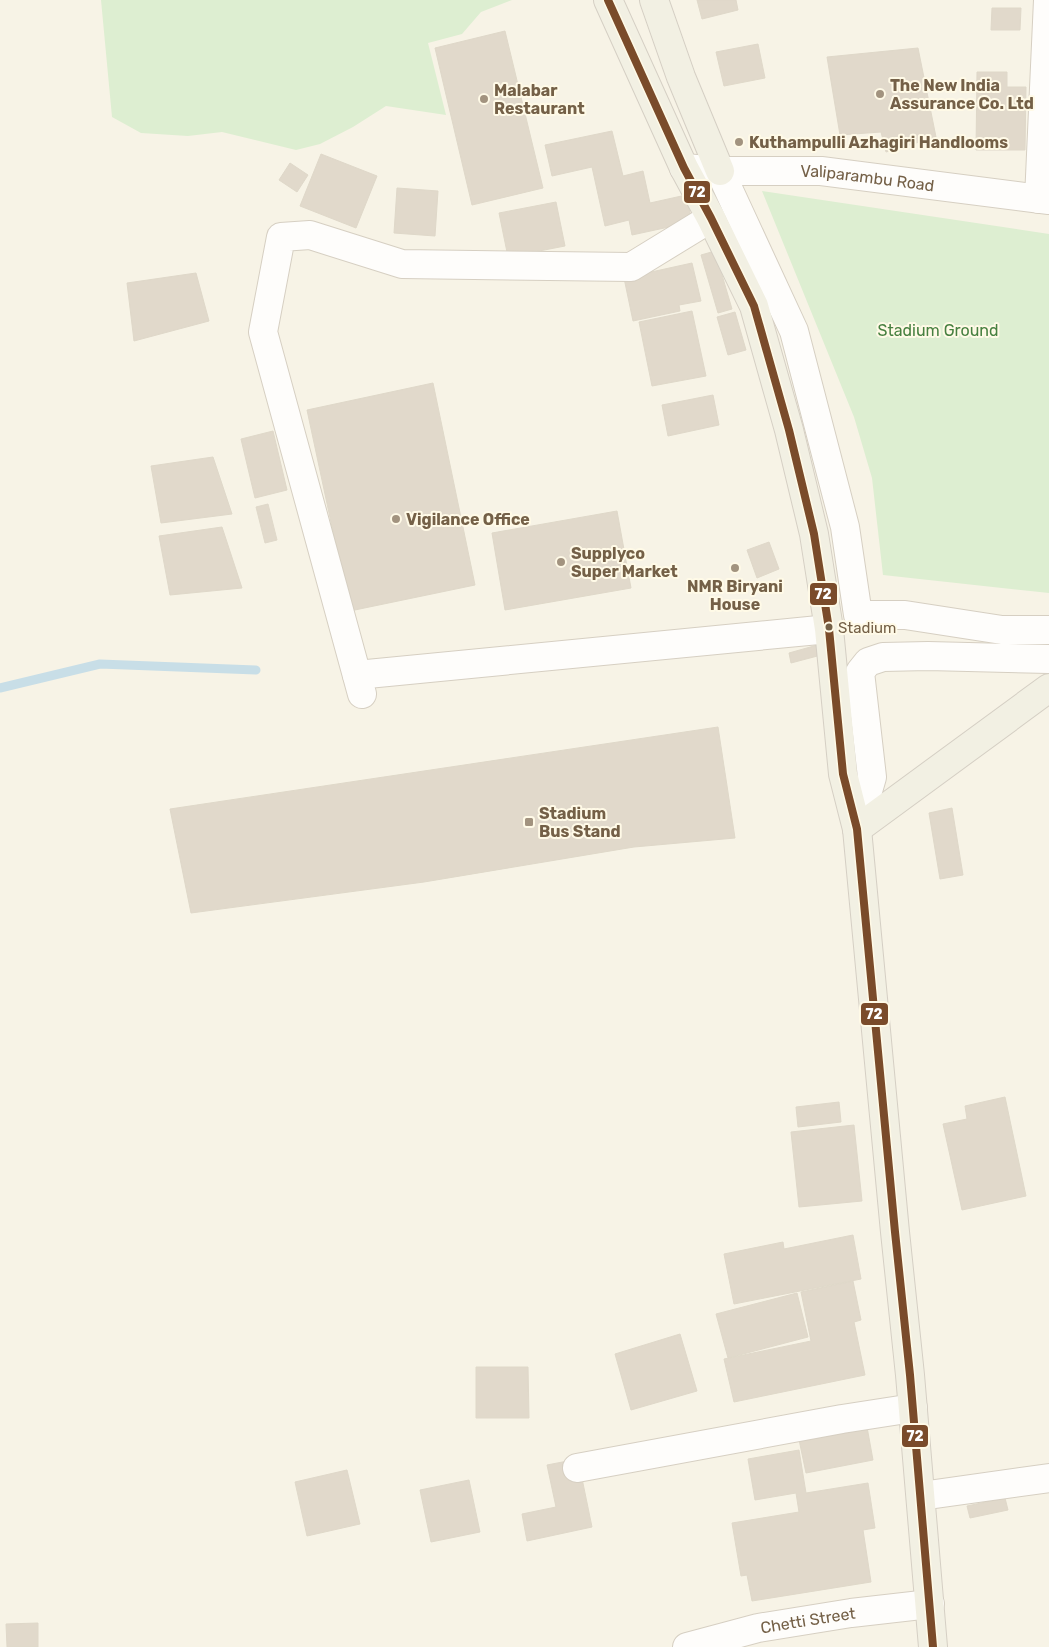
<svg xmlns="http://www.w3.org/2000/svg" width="1049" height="1647" viewBox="0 0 1049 1647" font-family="Rubik,sans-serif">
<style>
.green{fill:#ddeed1}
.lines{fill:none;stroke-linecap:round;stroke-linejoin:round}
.stream{stroke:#c8dee7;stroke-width:9}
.building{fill:#e1d9cb;stroke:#dfd8c9}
.minor-casing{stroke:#d6cfc2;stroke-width:30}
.tertiary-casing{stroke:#d6cfc2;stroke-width:30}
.primary-casing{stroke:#d5cfc4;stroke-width:30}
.minor{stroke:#fefdfb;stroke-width:28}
.tertiary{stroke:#fefdfb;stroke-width:28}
.primary{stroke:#f2f0e3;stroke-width:28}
.bus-1-casing{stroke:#fffae7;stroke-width:11}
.bus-1{stroke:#7a4b2a;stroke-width:8}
.poi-dot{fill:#a2937f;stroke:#fffae7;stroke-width:2}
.bus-dot{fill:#746047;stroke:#fffae7;stroke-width:2}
.labels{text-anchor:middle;stroke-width:4;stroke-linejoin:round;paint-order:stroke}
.bus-label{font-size:15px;fill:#746047;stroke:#fffae7;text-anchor:start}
.poi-label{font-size:16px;font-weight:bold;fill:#746047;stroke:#fffae7;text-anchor:start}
.street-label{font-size:16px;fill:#746047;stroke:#fffae7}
.park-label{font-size:16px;fill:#478040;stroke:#fffae7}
.line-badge{stroke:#fffae7;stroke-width:2}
.badge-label{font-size:14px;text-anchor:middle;font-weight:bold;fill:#fff}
</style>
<rect width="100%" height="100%" fill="#f7f3e6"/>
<g class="green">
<path d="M 101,0 L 512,0 L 481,12 L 462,34 L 428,43 L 446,115 L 386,106 L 353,127 L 320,144 L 296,150 L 222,132 L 188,136 L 141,133 L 112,117 Z"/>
<path d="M 762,191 L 1049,234 L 1049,593 L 883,575 L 872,478 L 854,417 Z"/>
</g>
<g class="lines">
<path class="stream" d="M 0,688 L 100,664 L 256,670"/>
</g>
<g class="building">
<path d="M 697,0 L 736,0 L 738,10 L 702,19 Z"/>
<path d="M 992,8 L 1021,8 L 1020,30 L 991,30 Z"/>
<path d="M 505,31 L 543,188 L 472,205 L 435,48 Z"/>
<path d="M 758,44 L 765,78 L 724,86 L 716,52 Z"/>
<path d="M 918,48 L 936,137 L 886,152 L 881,132 L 840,135 L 827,57 Z"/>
<path d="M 977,72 L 1007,72 L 1007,87 L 1026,87 L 1025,150 L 976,150 Z"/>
<path d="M 612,131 L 623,176 L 643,171 L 650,203 L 686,195 L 692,222 L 632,235 L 629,220 L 605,226 L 592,167 L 552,176 L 545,145 Z"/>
<path d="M 321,154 L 377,176 L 356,228 L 300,206 Z"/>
<path d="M 290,163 L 308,175 L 297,192 L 279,180 Z"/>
<path d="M 397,188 L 438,191 L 435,236 L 394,233 Z"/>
<path d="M 556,202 L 565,246 L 508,257 L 499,213 Z"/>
<path d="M 715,251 L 732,309 L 718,313 L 701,255 Z"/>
<path d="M 692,263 L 701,301 L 679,305 L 680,311 L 633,321 L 624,278 Z"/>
<path d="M 196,273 L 209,321 L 134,341 L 127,283 Z"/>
<path d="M 692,311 L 706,376 L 652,386 L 639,322 Z"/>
<path d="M 735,312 L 746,350 L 728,355 L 717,317 Z"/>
<path d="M 433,383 L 475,585 L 350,611 L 307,410 Z"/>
<path d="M 713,395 L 719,425 L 668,436 L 662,405 Z"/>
<path d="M 273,431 L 287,490 L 255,498 L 241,439 Z"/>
<path d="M 213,457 L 232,514 L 161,523 L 151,466 Z"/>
<path d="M 268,504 L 277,540 L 265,543 L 256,507 Z"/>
<path d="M 617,511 L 631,588 L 505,610 L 492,533 Z"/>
<path d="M 222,527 L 242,588 L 170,595 L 159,536 Z"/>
<path d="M 769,542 L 779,569 L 757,578 L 747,550 Z"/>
<path d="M 821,644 L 825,654 L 791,663 L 789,653 Z"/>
<path d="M 718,727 L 735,838 L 634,847 L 424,882 L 191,913 L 170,809 Z"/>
<path d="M 952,808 L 963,875 L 940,879 L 929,813 Z"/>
<path d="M 1005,1097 L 1026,1196 L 962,1210 L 943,1124 L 967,1119 L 965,1106 Z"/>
<path d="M 839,1102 L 841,1122 L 798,1127 L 796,1107 Z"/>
<path d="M 854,1125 L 862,1201 L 799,1207 L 791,1132 Z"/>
<path d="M 853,1235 L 861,1279 L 734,1304 L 724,1254 L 783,1242 L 784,1249 Z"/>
<path d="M 853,1281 L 861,1320 L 854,1322 L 865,1375 L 734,1402 L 724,1359 L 811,1341 L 801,1292 Z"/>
<path d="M 797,1293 L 808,1337 L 728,1358 L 716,1314 Z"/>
<path d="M 680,1334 L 697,1391 L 631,1410 L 615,1354 Z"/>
<path d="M 476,1367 L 528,1367 L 529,1418 L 476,1418 Z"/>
<path d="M 865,1416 L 873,1460 L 806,1473 L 797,1430 Z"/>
<path d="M 799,1450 L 806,1493 L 868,1483 L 875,1528 L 863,1530 L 871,1582 L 752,1601 L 747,1575 L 741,1576 L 732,1523 L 799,1512 L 796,1493 L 755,1500 L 748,1459 Z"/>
<path d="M 578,1459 L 592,1527 L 527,1541 L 522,1514 L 556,1507 L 547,1465 Z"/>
<path d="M 347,1470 L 360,1524 L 307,1536 L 295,1482 Z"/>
<path d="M 469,1480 L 480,1532 L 431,1542 L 420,1490 Z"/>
<path d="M 1005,1498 L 1008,1510 L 970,1518 L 967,1506 Z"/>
<path d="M 38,1623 L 38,1647 L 7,1647 L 6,1624 Z"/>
</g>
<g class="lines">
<g class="minor-casing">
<g id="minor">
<path id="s1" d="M 684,168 L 720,171 L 821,171 L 1049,200"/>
<path d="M 1039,199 L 1048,0"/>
<path d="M 357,675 L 829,629"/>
<path d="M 362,694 L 263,332 L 281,237 L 310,235 L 402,264 L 631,267 L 711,218"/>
<path d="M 577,1468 L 842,1419 L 913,1408"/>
<path d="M 921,1496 L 1049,1478"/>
<path id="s2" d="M 687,1647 L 758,1628 L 851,1613 L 930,1604"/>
</g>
</g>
<g class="tertiary-casing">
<g id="tertiary">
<path d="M 720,171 L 794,331 L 845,527 L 858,615 L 905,615 L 1002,630 L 1049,630"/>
<path d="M 857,829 L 872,777 L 860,672 L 868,662 L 883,657 L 928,656 L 1049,659"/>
</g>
</g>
<g class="primary-casing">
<g id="primary">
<path d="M 608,0 L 684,168 L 711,218 L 754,306 L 789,430 L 814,534 L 829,629 L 843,774 L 857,829 L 895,1232 L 910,1375 L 933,1647"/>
<path d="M 654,0 L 681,77 L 720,171"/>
<path d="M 857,829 L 1049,688"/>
</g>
</g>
<use href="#minor" class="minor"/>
<use href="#tertiary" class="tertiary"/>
<use href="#primary" class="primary"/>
<g class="bus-1-casing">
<path id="bus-1" d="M 608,0 L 684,168 L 711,218 L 754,306 L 789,430 L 814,534 L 829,629 L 843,774 L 857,829 L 895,1232 L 910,1375 L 933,1647"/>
</g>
<use href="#bus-1" class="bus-1"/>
</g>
<g class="poi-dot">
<circle cx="880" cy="94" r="5"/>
<circle cx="484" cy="99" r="5"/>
<circle cx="739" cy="142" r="5"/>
<circle cx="396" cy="519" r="5"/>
<circle cx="561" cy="562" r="5"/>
<circle cx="735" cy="568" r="5"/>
<rect x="524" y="817" width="10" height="10" rx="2.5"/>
</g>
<circle class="bus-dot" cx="829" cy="627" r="4.5"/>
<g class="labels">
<g class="bus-label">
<text x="838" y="633">Stadium</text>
</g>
<g class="poi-label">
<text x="890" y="91">The New India<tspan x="890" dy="18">Assurance Co. Ltd</tspan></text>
<text x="494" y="96">Malabar<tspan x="494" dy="18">Restaurant</tspan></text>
<text x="749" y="148">Kuthampulli Azhagiri Handlooms</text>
<text x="406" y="525">Vigilance Office</text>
<text x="571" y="559">Supplyco<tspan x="571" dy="18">Super Market</tspan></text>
<text x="735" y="592" text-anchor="middle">NMR Biryani<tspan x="735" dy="18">House</tspan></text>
<text x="539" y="819">Stadium<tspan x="539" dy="18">Bus Stand</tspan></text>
</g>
<g class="street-label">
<text dy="6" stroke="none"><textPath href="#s1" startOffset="184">Valiparambu Road</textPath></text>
<text dy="6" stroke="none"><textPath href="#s2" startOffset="124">Chetti Street</textPath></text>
</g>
<g class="park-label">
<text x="938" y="336">Stadium Ground</text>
</g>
</g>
<g class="line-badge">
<rect x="683" y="180" width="28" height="24" rx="5" fill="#7a4b2a"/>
<rect x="809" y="582" width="29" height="24" rx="5" fill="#7a4b2a"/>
<rect x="860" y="1002" width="29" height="24" rx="5" fill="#7a4b2a"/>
<rect x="901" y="1424" width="28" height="24" rx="5" fill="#7a4b2a"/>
</g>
<g class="badge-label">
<text x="697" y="197">72</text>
<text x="823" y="599">72</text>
<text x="874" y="1019">72</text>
<text x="915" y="1441">72</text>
</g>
</svg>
